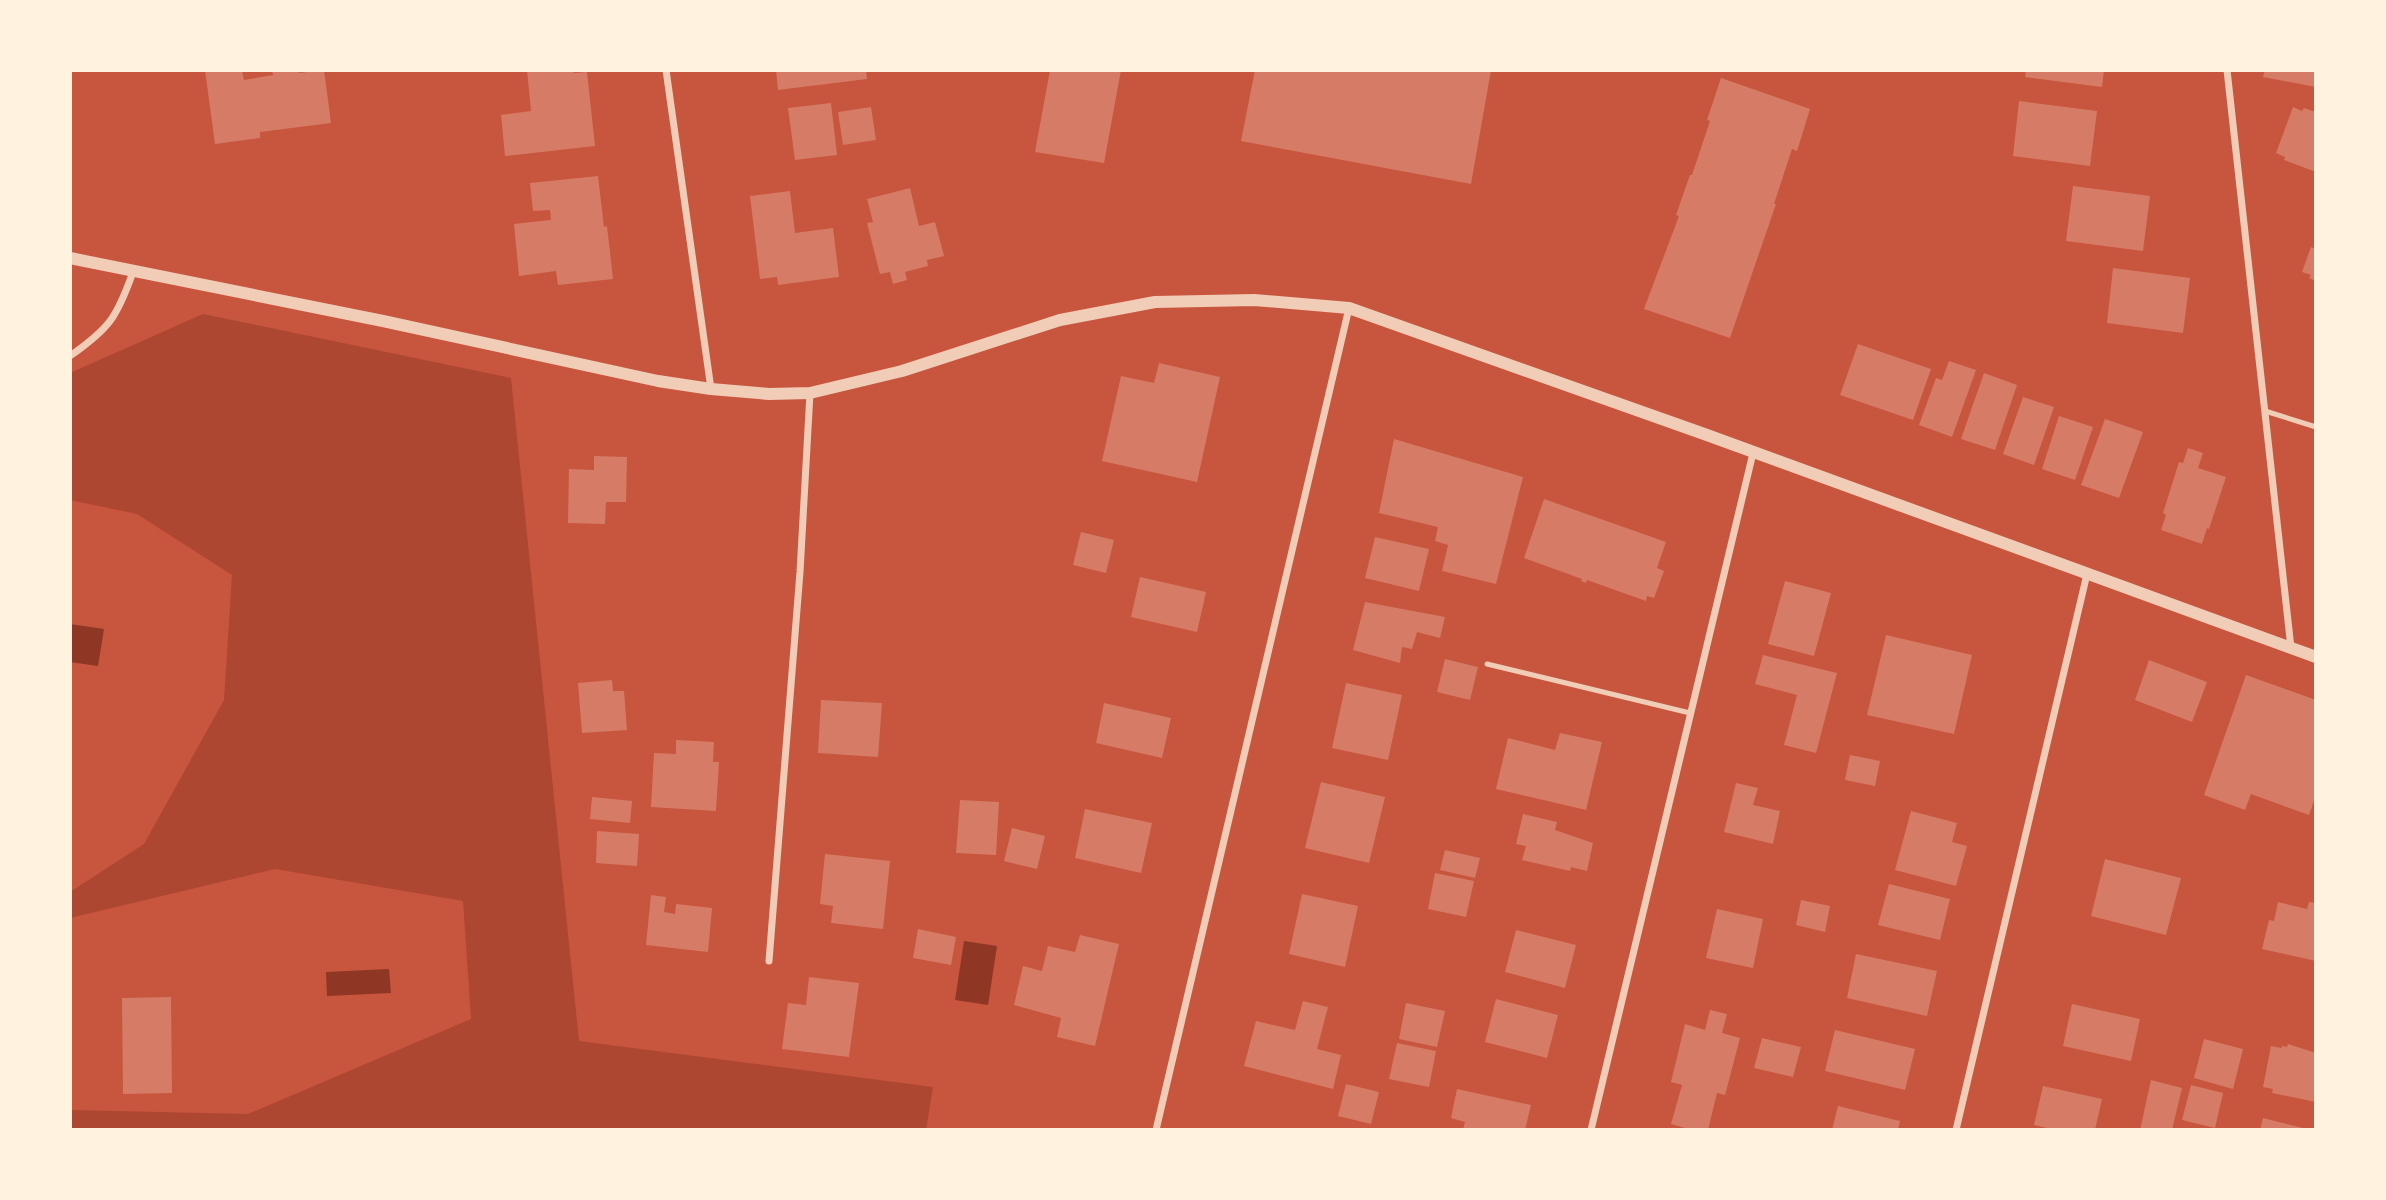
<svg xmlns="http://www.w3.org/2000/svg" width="2386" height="1200" viewBox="0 0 2386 1200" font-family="'PT Sans',sans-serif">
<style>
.green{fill:#ae4732}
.water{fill:#8f3625}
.building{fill:#d67c66}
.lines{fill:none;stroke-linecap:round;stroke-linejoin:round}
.service{stroke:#f1ccb7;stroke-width:5}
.minor{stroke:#f1ccb7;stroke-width:7}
.tertiary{stroke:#f1ccb7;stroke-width:12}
</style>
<rect width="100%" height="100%" fill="#c8553d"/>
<path class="green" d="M 203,314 L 511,378 L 579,1041 L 933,1087 L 926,1130 L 70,1130 L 70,1110 L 248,1114 L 471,1019 L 463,901 L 275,869 L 70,918 L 70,892 L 144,844 L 224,700 L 232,575 L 137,514 L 70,500 L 70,373 Z"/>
<g class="water">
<path d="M 70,624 L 104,629 L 98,666 L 70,662 Z"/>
<path d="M 964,941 L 997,946 L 988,1005 L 955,1000 Z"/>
<path d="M 389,969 L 391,993 L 327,996 L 326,972 Z"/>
</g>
<g class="building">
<path d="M 205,70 L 242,70 L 244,80 L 273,75 L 272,70 L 299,70 L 299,73 L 324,70 L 331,123 L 260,132 L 260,138 L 215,144 Z"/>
<path d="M 527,70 L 573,70 L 574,73 L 587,72 L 595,146 L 505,156 L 501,115 L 531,111 Z"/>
<path d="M 776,70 L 866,70 L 867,79 L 778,90 Z"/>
<path d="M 1050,70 L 1121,70 L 1104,163 L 1035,152 Z"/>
<path d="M 1255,70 L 1491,70 L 1471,184 L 1241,141 Z"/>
<path d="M 2026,70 L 2104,70 L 2102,87 L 2025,77 Z"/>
<path d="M 2265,70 L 2316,70 L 2316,87 L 2263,77 Z"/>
<path d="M 1721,78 L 1810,109 L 1797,151 L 1792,149 L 1774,204 L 1776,204 L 1730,338 L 1644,309 L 1679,216 L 1676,215 L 1690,175 L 1692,175 L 1710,121 L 1707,120 Z"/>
<path d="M 2019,101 L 2097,111 L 2090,166 L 2013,156 Z"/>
<path d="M 831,103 L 837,155 L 795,160 L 788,108 Z"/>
<path d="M 871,107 L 876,140 L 843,145 L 838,112 Z"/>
<path d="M 2293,107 L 2302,111 L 2304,108 L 2316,112 L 2316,172 L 2284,160 L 2285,157 L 2276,153 Z"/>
<path d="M 598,176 L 604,227 L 607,226 L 613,279 L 558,285 L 556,271 L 519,276 L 514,224 L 551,220 L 550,210 L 533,211 L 530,183 Z"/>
<path d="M 2073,186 L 2150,196 L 2143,251 L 2066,241 Z"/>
<path d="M 910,188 L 919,226 L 935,222 L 944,256 L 927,260 L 928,266 L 905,272 L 907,280 L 893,284 L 890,272 L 880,274 L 867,223 L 873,222 L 867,199 Z"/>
<path d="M 790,191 L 795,233 L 833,228 L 839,277 L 778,285 L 777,277 L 760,279 L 750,196 Z"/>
<path d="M 2311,247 L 2316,249 L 2316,281 L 2309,278 L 2311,275 L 2302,272 Z"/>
<path d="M 2113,268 L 2190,278 L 2183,333 L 2107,323 Z"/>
<path d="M 1858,344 L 1931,369 L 1913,420 L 1840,395 Z"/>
<path d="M 1949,361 L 1976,370 L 1952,437 L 1919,425 L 1936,378 L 1942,380 Z"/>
<path d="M 1159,363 L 1220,377 L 1197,482 L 1102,461 L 1121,376 L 1154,383 Z"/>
<path d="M 1984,373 L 2017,385 L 1995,450 L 1961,439 Z"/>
<path d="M 2023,397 L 2054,407 L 2034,465 L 2003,454 Z"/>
<path d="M 2059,416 L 2093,427 L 2075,480 L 2042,469 Z"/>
<path d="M 2105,419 L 2143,432 L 2119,498 L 2081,485 Z"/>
<path d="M 1394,439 L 1523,477 L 1496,584 L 1442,571 L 1448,545 L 1435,541 L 1438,527 L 1379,513 Z"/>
<path d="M 2188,448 L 2203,453 L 2198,468 L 2226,477 L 2209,529 L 2207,528 L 2202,544 L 2161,530 L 2166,515 L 2163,513 L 2179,462 L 2183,463 Z"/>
<path d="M 594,456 L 627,457 L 626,502 L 606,502 L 605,524 L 568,523 L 569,469 L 594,470 Z"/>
<path d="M 1544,499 L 1666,542 L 1657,568 L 1664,571 L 1654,598 L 1647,596 L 1646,601 L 1587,580 L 1586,583 L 1581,581 L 1582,579 L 1524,558 Z"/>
<path d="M 1081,532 L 1114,540 L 1106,573 L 1073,565 Z"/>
<path d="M 1375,537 L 1429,549 L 1419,591 L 1365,578 Z"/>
<path d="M 1140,577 L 1206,592 L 1197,632 L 1131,617 Z"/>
<path d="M 1785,581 L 1831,593 L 1814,656 L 1768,644 Z"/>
<path d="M 1365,602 L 1445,617 L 1440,638 L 1417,632 L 1412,649 L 1402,647 L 1400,663 L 1353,650 Z"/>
<path d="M 1886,635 L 1972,655 L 1954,734 L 1867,715 Z"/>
<path d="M 1763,655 L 1837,673 L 1816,753 L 1784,745 L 1797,695 L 1755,684 Z"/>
<path d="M 1445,659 L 1478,667 L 1470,700 L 1437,692 Z"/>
<path d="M 2149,660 L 2207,682 L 2192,722 L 2135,700 Z"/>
<path d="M 2246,675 L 2316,700 L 2316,795 L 2309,815 L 2251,794 L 2245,810 L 2204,795 Z"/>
<path d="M 612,680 L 613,691 L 624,691 L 627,730 L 582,733 L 578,683 Z"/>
<path d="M 1346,683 L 1402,695 L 1388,760 L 1332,748 Z"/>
<path d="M 821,700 L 882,703 L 878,757 L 818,753 Z"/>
<path d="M 1104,703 L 1171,718 L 1162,758 L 1096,743 Z"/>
<path d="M 1560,733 L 1602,742 L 1586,810 L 1496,789 L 1508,738 L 1555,750 Z"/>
<path d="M 676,740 L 714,742 L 713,762 L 719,762 L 716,811 L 651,807 L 654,753 L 676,754 Z"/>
<path d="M 1850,755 L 1880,761 L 1875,786 L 1845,780 Z"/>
<path d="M 1321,782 L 1385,797 L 1369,863 L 1305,848 Z"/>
<path d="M 1736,783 L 1758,788 L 1753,805 L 1780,811 L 1773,844 L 1724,832 Z"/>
<path d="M 592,797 L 632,801 L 630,823 L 590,819 Z"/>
<path d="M 960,800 L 999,802 L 996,855 L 956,853 Z"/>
<path d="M 1085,809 L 1152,823 L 1141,873 L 1075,858 Z"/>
<path d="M 1911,811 L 1957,823 L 1952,842 L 1967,846 L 1956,886 L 1895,870 Z"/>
<path d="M 1523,814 L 1557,822 L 1555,830 L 1593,843 L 1587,871 L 1571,867 L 1570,871 L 1522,860 L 1526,846 L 1516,844 Z"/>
<path d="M 1012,828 L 1045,836 L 1037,869 L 1004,861 Z"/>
<path d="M 597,831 L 639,834 L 637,866 L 596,863 Z"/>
<path d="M 1445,850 L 1480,858 L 1475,878 L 1440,870 Z"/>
<path d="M 825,854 L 890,861 L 883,929 L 831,923 L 833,906 L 820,904 Z"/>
<path d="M 2105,859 L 2181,878 L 2166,935 L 2091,916 Z"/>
<path d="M 1435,873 L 1474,881 L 1466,917 L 1428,909 Z"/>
<path d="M 1889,884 L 1950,899 L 1940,940 L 1878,925 Z"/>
<path d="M 1302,894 L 1358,906 L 1345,967 L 1289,954 Z"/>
<path d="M 651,895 L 666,897 L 664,912 L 675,914 L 676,904 L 712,908 L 708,952 L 646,945 Z"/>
<path d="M 1801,900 L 1830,906 L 1825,932 L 1796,925 Z"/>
<path d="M 2278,902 L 2307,909 L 2309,902 L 2316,903 L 2316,961 L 2262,949 L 2269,920 L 2274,921 Z"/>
<path d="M 1717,909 L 1763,919 L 1753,968 L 1706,958 Z"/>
<path d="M 918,929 L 956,937 L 951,965 L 913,958 Z"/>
<path d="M 1516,930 L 1576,945 L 1565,988 L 1505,972 Z"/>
<path d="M 1080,935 L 1119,944 L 1095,1046 L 1057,1037 L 1061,1018 L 1014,1005 L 1023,966 L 1042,971 L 1048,946 L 1075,952 Z"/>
<path d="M 1856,954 L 1937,971 L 1927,1016 L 1847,998 Z"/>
<path d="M 809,977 L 859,983 L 849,1057 L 782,1049 L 788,1003 L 806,1005 Z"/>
<path d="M 171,997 L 172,1093 L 123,1094 L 122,998 Z"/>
<path d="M 1496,999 L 1558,1015 L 1547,1058 L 1485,1042 Z"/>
<path d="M 1303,1001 L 1328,1007 L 1317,1049 L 1341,1055 L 1333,1089 L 1244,1066 L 1256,1021 L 1295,1030 Z"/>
<path d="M 1406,1003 L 1445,1011 L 1437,1047 L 1399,1039 Z"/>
<path d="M 2072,1004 L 2140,1019 L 2131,1061 L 2063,1046 Z"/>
<path d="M 1710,1010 L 1727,1014 L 1722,1033 L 1740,1038 L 1725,1095 L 1717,1093 L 1708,1130 L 1692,1130 L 1671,1124 L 1682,1085 L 1671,1082 L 1685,1024 L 1705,1030 Z"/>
<path d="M 1835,1030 L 1915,1049 L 1905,1090 L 1825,1071 Z"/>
<path d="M 1762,1038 L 1801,1047 L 1793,1077 L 1754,1068 Z"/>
<path d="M 2204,1039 L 2243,1049 L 2233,1089 L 2194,1078 Z"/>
<path d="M 1397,1043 L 1436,1051 L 1429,1087 L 1389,1079 Z"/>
<path d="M 2288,1044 L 2316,1053 L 2316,1102 L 2272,1093 L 2273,1089 L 2263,1087 L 2271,1046 L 2282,1048 L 2282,1046 L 2287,1047 Z"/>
<path d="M 2151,1080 L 2182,1088 L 2172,1130 L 2140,1130 Z"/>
<path d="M 1346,1084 L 1379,1092 L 1371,1124 L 1338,1116 Z"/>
<path d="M 2191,1085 L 2223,1093 L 2215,1128 L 2182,1120 Z"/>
<path d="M 2043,1086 L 2102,1099 L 2095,1130 L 2055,1130 L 2034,1125 Z"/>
<path d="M 1457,1089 L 1531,1105 L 1525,1130 L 1463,1130 L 1465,1122 L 1451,1118 Z"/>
<path d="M 1838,1106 L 1900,1121 L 1898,1130 L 1832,1130 Z"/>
<path d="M 2263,1118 L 2307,1129 L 2307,1130 L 2260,1130 Z"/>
</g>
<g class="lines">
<g class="service">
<path d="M 2265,411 L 2316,427"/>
<path d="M 1487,664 L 1690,713"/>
</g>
<g class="minor">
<path d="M 666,70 L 711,389"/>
<path d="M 2227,70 L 2291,648"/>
<path d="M 70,356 C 110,328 117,317 133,272"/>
<path d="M 769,961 L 800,572 L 810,393"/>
<path d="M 1156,1130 L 1349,308"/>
<path d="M 1591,1130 L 1753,453"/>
<path d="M 1956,1130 L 2087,574"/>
</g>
<path class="tertiary" d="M 70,258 L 383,321 L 658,381 L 711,389 L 769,394 L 810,393 L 902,371 L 1060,320 L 1155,302 L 1254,300 L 1349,308 L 1707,435 L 2316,657"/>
</g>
<rect width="2386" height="1200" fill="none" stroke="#fff3e0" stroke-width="144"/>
</svg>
